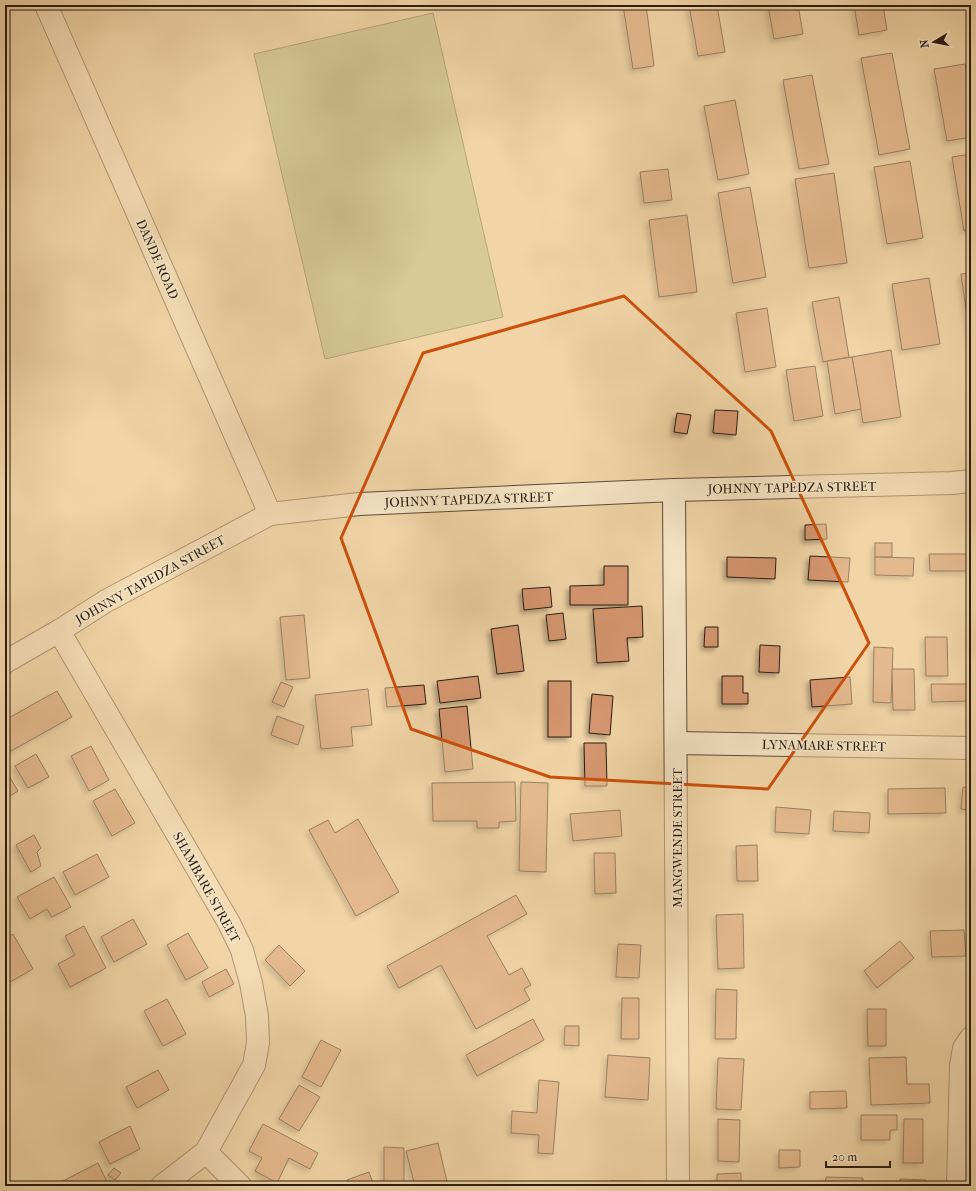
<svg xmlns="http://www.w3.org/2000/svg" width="976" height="1191" viewBox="0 0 976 1191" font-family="'IM FELL French Canon',serif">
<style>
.green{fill:#bbbd86;stroke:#726c4d}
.building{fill:#d69770;stroke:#2a1c14;filter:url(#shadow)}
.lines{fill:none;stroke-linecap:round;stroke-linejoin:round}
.street-casing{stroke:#5c4a38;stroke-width:24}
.street{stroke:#f6e4c5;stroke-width:22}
.marked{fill:none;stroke:#cc500d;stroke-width:3;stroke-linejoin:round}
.labels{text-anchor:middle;stroke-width:3.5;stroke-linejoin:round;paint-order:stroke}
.street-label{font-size:13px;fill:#2a1c14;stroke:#f6e4c5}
</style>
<defs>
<filter id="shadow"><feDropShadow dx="-3.5" dy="3.5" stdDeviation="2" flood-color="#0004"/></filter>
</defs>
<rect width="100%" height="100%" fill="#f1d5a6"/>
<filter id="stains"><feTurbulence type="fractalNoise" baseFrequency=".005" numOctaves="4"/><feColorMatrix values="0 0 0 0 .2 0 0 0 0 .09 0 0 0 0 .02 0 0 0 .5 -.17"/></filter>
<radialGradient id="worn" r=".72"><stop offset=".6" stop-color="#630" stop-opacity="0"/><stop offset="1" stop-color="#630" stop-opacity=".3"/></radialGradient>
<path class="green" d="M 433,13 L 503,317 L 325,359 L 254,54 Z"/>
<g class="building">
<path d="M 623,5 L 646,5 L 654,66 L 633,69 Z"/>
<path d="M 689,5 L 717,5 L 725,52 L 698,56 Z"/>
<path d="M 768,5 L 798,5 L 803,34 L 774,39 Z"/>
<path d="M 854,5 L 883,5 L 887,30 L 859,35 Z"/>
<path d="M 892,53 L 910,149 L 879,155 L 861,58 Z"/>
<path d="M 965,64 L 971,97 L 971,137 L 947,141 L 934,69 Z"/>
<path d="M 812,75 L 829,164 L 799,169 L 783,80 Z"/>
<path d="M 735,100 L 749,174 L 718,180 L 704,106 Z"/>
<path d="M 971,154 L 971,230 L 964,231 L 952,157 Z"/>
<path d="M 910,161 L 923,238 L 887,244 L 874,167 Z"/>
<path d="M 668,169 L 672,200 L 644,203 L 640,172 Z"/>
<path d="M 834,173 L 847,263 L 809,268 L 795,179 Z"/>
<path d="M 750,187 L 766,277 L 733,283 L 718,193 Z"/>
<path d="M 687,215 L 697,292 L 659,297 L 649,220 Z"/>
<path d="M 971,273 L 971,345 L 961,274 Z"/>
<path d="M 929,278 L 940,344 L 902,350 L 892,284 Z"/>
<path d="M 839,297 L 849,357 L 823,362 L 812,302 Z"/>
<path d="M 767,308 L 776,367 L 745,372 L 736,313 Z"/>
<path d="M 891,350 L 901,417 L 863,423 L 852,357 Z"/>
<path d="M 852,357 L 861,409 L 835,414 L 827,361 Z"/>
<path d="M 815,366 L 823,416 L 794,421 L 786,370 Z"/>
<path d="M 715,410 L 738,411 L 736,435 L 713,433 Z"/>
<path d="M 677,413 L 691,415 L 687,434 L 674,432 Z"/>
<path d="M 826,524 L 827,539 L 805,540 L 805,525 Z"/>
<rect x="875" y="543" width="17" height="14"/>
<path d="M 929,554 L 969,554 L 969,571 L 930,571 Z"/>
<path d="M 810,556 L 850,558 L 848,582 L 808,580 Z"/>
<path d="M 727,557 L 776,558 L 775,579 L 727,577 Z"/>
<path d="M 875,557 L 914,558 L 913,576 L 875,575 Z"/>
<path d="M 604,566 L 628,566 L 628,605 L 570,605 L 570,586 L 604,585 Z"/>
<path d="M 550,587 L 552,607 L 524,610 L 522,589 Z"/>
<path d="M 642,606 L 643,637 L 627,638 L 629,661 L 597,663 L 593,609 Z"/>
<path d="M 563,613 L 566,639 L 549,641 L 546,615 Z"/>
<path d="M 304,615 L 310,678 L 286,680 L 280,617 Z"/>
<path d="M 518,625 L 524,671 L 497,674 L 491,629 Z"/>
<path d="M 705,627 L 718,627 L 718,647 L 704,647 Z"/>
<path d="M 925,637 L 947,637 L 948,676 L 926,676 Z"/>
<path d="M 760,645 L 780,646 L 779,673 L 759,672 Z"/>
<path d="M 874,647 L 893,648 L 891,703 L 873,702 Z"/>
<path d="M 892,669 L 914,669 L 915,710 L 893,710 Z"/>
<path d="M 478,676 L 481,698 L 440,703 L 437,681 Z"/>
<path d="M 722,676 L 743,676 L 743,693 L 748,693 L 748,704 L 722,704 Z"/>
<path d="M 850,677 L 852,704 L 812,707 L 810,680 Z"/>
<rect x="548" y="681" width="23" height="56"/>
<path d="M 281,682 L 293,687 L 284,707 L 272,702 Z"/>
<path d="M 931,684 L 968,684 L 969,701 L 932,702 Z"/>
<path d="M 424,685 L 426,704 L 387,707 L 385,688 Z"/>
<path d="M 368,689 L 372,725 L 351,727 L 353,746 L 321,749 L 315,695 Z"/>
<path d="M 57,691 L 72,717 L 11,751 L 5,740 L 5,720 Z"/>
<path d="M 592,694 L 613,696 L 610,735 L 589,733 Z"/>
<path d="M 467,706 L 473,769 L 445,772 L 439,709 Z"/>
<path d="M 277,716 L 304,726 L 298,745 L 271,735 Z"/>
<path d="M 584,743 L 606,743 L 607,786 L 585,786 Z"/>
<path d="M 91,746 L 109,780 L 89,791 L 71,756 Z"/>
<path d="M 36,754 L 49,777 L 28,788 L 15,766 Z"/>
<path d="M 5,769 L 18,791 L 5,799 Z"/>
<path d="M 515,782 L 516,821 L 499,822 L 499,828 L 477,828 L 477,821 L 433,821 L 432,783 Z"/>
<path d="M 521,782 L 548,783 L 546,872 L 519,871 Z"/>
<path d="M 963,787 L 971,788 L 971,810 L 961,809 Z"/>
<path d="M 945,788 L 946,813 L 888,814 L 888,789 Z"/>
<path d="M 115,789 L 135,823 L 112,836 L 93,801 Z"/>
<path d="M 776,807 L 811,810 L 809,834 L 775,832 Z"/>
<path d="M 620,810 L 622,836 L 573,841 L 570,814 Z"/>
<path d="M 834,811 L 870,813 L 869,833 L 833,831 Z"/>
<path d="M 358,819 L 399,892 L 356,916 L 309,830 L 328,820 L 335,833 Z"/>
<path d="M 34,835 L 41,848 L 37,852 L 41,866 L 31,872 L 16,845 Z"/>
<path d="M 757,845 L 758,881 L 737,881 L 736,846 Z"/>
<path d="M 594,853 L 615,853 L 616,893 L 595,894 Z"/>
<path d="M 97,854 L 109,877 L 75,895 L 63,872 Z"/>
<path d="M 54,877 L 71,907 L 52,917 L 47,909 L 30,919 L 17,897 Z"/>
<path d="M 516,895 L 527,914 L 487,936 L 509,975 L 522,968 L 531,985 L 524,989 L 530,1000 L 476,1029 L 441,965 L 399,988 L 387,966 Z"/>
<path d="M 743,914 L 744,968 L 718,969 L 716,915 Z"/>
<path d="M 133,919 L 147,944 L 114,962 L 101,937 Z"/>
<path d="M 84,926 L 106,968 L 70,987 L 58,964 L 75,955 L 65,936 Z"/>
<path d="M 964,930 L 966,956 L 932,957 L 930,931 Z"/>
<path d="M 188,933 L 208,968 L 186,980 L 167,945 Z"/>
<path d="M 13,934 L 33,969 L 10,982 L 5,974 L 5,939 Z"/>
<path d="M 900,941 L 914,958 L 877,988 L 864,971 Z"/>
<path d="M 618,944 L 641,945 L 639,978 L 616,977 Z"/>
<path d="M 279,945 L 305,971 L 290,986 L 265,960 Z"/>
<path d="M 226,969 L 234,984 L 209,997 L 202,982 Z"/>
<path d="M 716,989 L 737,990 L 736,1039 L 715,1039 Z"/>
<path d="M 622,998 L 639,998 L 639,1039 L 621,1039 Z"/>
<path d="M 167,999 L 186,1034 L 163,1046 L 144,1011 Z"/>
<path d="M 867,1009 L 886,1009 L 886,1046 L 868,1046 Z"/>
<path d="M 533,1019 L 544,1040 L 477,1076 L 466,1055 Z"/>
<path d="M 565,1026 L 579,1026 L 579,1046 L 564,1045 Z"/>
<path d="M 321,1040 L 341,1050 L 321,1087 L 302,1077 Z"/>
<path d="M 608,1055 L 650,1058 L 648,1100 L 605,1097 Z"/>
<path d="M 906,1057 L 907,1084 L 929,1084 L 930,1103 L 871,1105 L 869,1058 Z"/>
<path d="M 718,1058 L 744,1059 L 741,1110 L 716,1109 Z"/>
<path d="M 158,1070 L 169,1090 L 137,1108 L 126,1087 Z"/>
<path d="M 539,1080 L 559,1082 L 553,1154 L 538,1153 L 539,1135 L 511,1133 L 512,1111 L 537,1113 Z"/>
<path d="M 299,1085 L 320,1097 L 299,1131 L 279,1119 Z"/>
<path d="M 846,1091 L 847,1108 L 810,1109 L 810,1092 Z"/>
<path d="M 861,1115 L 897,1115 L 897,1130 L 890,1130 L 890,1140 L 861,1140 Z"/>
<path d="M 718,1119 L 740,1120 L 739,1162 L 718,1161 Z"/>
<path d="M 904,1119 L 923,1119 L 923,1163 L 903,1163 Z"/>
<path d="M 263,1124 L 318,1153 L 310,1169 L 289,1158 L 277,1183 L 255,1171 L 262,1158 L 249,1151 Z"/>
<path d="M 130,1126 L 140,1149 L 110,1164 L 99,1142 Z"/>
<path d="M 438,1143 L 448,1186 L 415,1186 L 406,1151 Z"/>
<path d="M 384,1147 L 404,1148 L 404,1186 L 384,1186 Z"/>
<path d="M 779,1150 L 800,1150 L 800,1167 L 779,1168 Z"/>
<path d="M 98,1163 L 107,1182 L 100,1186 L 66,1186 L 63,1181 Z"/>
<path d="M 114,1168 L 121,1173 L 115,1180 L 108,1175 Z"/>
<path d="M 369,1172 L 374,1186 L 349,1186 L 347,1180 Z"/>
<path d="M 741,1173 L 741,1186 L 717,1186 L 717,1174 Z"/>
<path d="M 826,1177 L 863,1178 L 863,1186 L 825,1186 Z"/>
<path d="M 900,1179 L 926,1180 L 926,1186 L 899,1186 Z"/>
<rect x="611" y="1181" width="29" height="5"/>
</g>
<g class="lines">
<g class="street-casing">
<g id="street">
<path d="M 46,5 L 270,514"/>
<path d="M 674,490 L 678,1186"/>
<path d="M 59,631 L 229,923 L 242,950 L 251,983 L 257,1016 L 258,1043 L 254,1065 L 206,1152 L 162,1186"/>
<path d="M 5,662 L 59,631 L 106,601 L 270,514 L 359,504 L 674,490 L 952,483 L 971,481"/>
<path d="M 677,743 L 971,748"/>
<path d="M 206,1152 L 240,1186"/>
<path d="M 958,1186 L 961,1066 L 964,1048 L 971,1038"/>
</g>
</g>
<use href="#street" class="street"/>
</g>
<path d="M0 0H976V1191H0ZM 624,296 L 771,431 L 869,643 L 768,789 L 550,777 L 411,729 L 341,538 L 423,353 Z" fill="#f1d5a6" fill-opacity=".55" fill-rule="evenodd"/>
<path class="marked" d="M 624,296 L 771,431 L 869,643 L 768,789 L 550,777 L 411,729 L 341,538 L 423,353 Z"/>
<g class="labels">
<g class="street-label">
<text transform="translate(158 259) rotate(66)" y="5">DANDE ROAD</text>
<text transform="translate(792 487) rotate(-1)" y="5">JOHNNY TAPEDZA STREET</text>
<text transform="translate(469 499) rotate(-2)" y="5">JOHNNY TAPEDZA STREET</text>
<text transform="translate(150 579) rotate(-29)" y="5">JOHNNY TAPEDZA STREET</text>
<text transform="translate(824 745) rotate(1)" y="5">LYNAMARE STREET</text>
<text transform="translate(677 838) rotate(-90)" y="5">MANGWENDE STREET</text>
<text transform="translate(207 887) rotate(61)" y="5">SHAMBARE STREET</text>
</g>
</g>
<rect width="976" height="1191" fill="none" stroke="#f1d5a6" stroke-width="20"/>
<rect x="6" y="6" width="964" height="1179" fill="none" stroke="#2a1c14" stroke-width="2"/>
<rect x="10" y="10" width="956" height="1171" fill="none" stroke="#2a1c14"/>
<g transform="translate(934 42) rotate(260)" stroke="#f6e4c5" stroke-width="3" paint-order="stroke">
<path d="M0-3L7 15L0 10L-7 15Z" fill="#2a1c14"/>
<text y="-6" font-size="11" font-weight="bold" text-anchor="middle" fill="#2a1c14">N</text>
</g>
<path d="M826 1161v6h64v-6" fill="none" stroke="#2a1c14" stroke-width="2"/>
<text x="832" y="1161" font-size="12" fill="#2a1c14" stroke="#f6e4c5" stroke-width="3" paint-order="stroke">20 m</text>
<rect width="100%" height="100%" filter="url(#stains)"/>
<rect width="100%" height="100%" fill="url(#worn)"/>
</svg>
